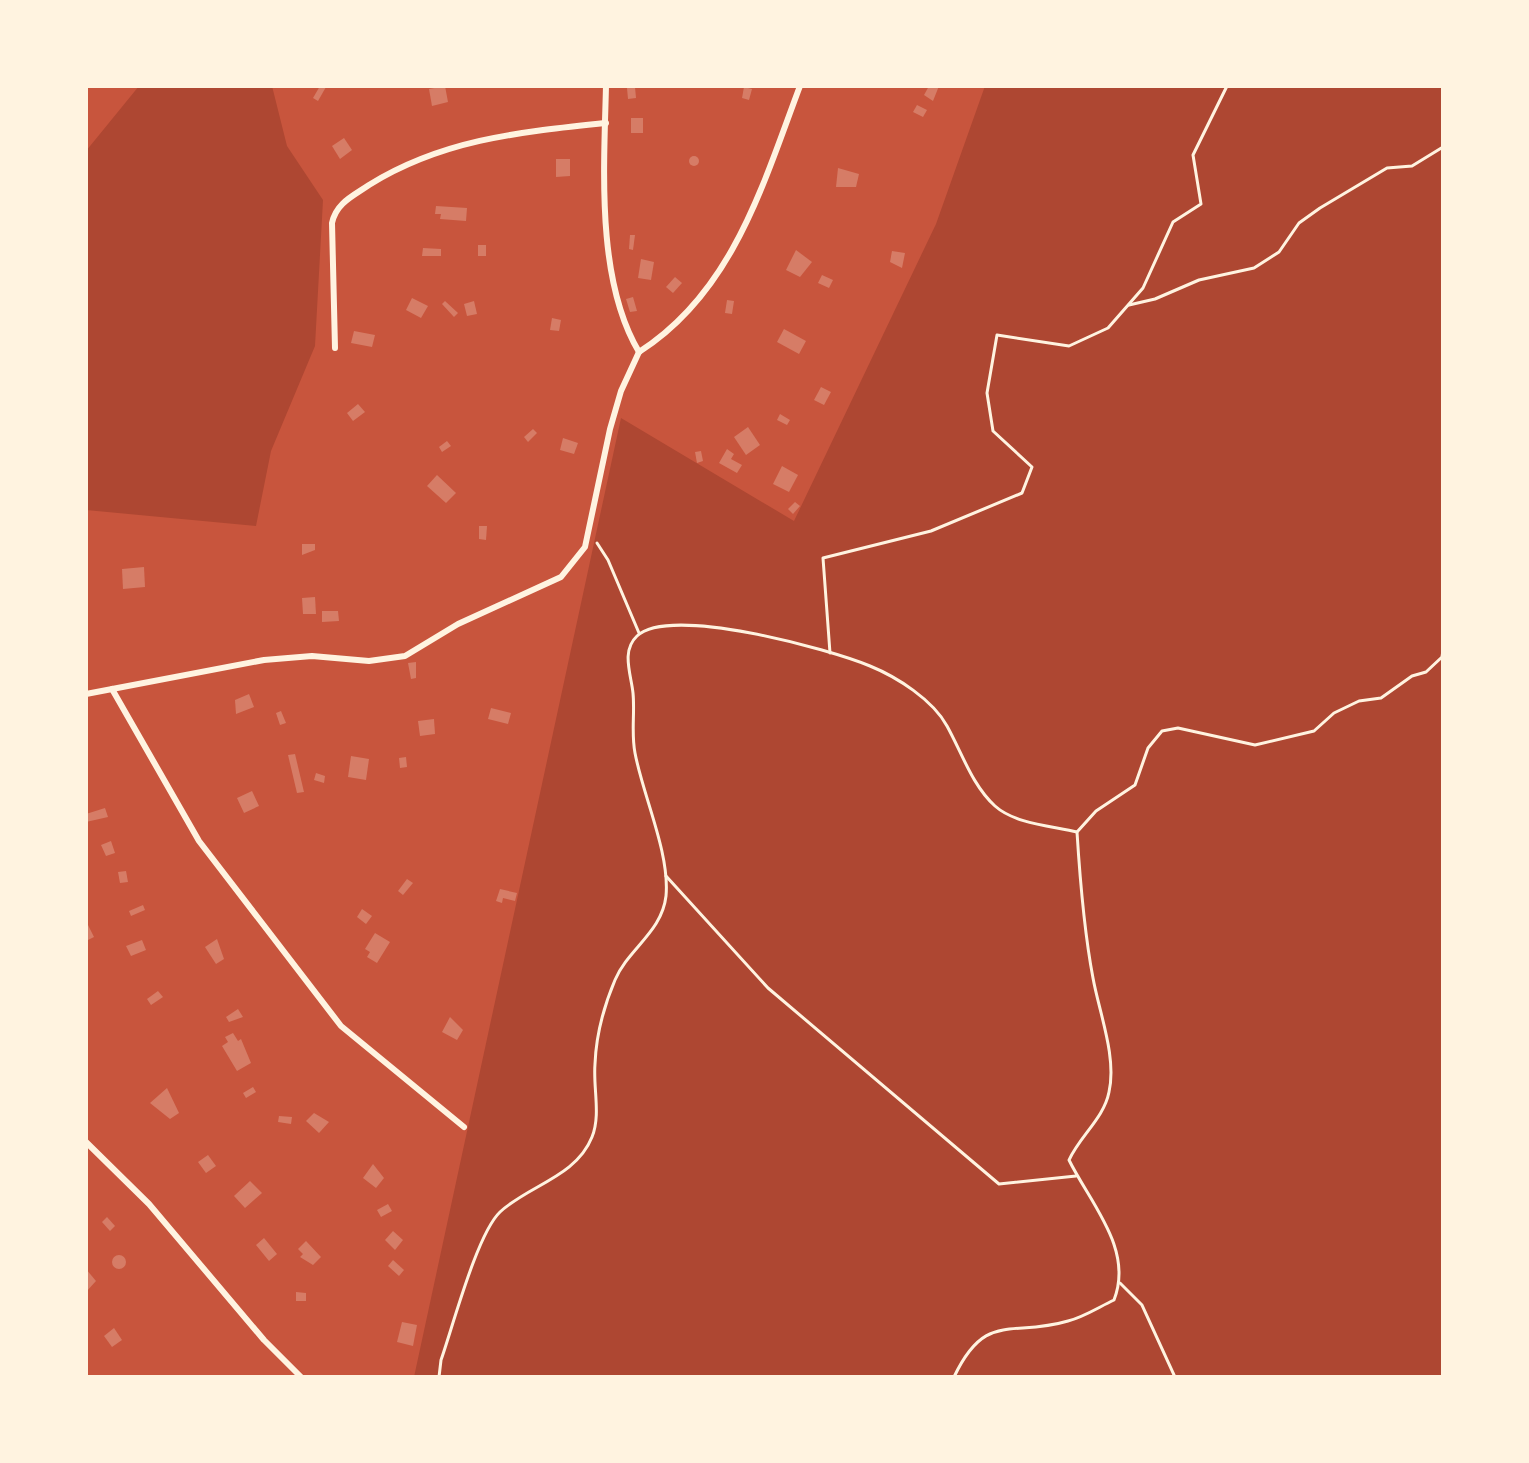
<svg xmlns="http://www.w3.org/2000/svg" width="1529" height="1463" viewBox="0 0 1529 1463" font-family="'Alegreya Sans',sans-serif">
<style>
.green{fill:#ae4732}
.building{fill:#d67c66}
.lines{fill:none;stroke-linecap:round;stroke-linejoin:round}
.path{stroke:#fff3e0;stroke-width:3}
.minor{stroke:#fff3e0;stroke-width:6}
</style>
<rect width="100%" height="100%" fill="#c8553d"/>
<g class="green">
<path d="M 139,86 L 272,86 L 287,146 L 323,200 L 315,346 L 271,451 L 256,526 L 86,510 L 86,151 Z"/>
<path d="M 985,86 L 1443,86 L 1443,1377 L 414,1377 L 621,418 L 794,521 L 936,224 Z"/>
</g>
<g class="building">
<path d="M 320,86 L 326,87 L 318,101 L 313,98 Z"/>
<path d="M 445,86 L 448,102 L 432,106 L 429,89 Z"/>
<path d="M 929,86 L 939,86 L 933,101 L 924,95 Z"/>
<path d="M 635,87 L 636,98 L 628,99 L 627,88 Z"/>
<path d="M 744,87 L 752,89 L 749,100 L 742,98 Z"/>
<path d="M 917,105 L 927,110 L 923,117 L 913,112 Z"/>
<rect x="631" y="118" width="12" height="15"/>
<path d="M 344,138 L 352,150 L 340,159 L 332,146 Z"/>
<circle cx="694" cy="161" r="5"/>
<path d="M 556,159 L 570,159 L 570,176 L 556,177 Z"/>
<path d="M 838,168 L 859,174 L 856,187 L 836,187 Z"/>
<path d="M 436,206 L 467,208 L 466,221 L 440,219 L 441,214 L 435,214 Z"/>
<path d="M 630,235 L 635,235 L 633,250 L 629,249 Z"/>
<rect x="478" y="245" width="8" height="11"/>
<path d="M 423,248 L 441,249 L 441,256 L 422,256 Z"/>
<path d="M 796,250 L 812,262 L 800,277 L 786,270 Z"/>
<path d="M 892,251 L 905,253 L 902,268 L 890,262 Z"/>
<path d="M 641,259 L 654,262 L 651,280 L 638,278 Z"/>
<path d="M 822,275 L 833,280 L 829,288 L 818,283 Z"/>
<path d="M 675,277 L 682,283 L 673,293 L 666,287 Z"/>
<path d="M 633,297 L 637,311 L 630,312 L 626,299 Z"/>
<path d="M 412,298 L 428,306 L 421,318 L 406,310 Z"/>
<path d="M 727,300 L 734,301 L 732,314 L 725,313 Z"/>
<path d="M 445,301 L 458,313 L 454,317 L 442,304 Z"/>
<path d="M 474,301 L 477,314 L 467,316 L 464,304 Z"/>
<path d="M 552,318 L 561,320 L 559,331 L 550,330 Z"/>
<path d="M 784,329 L 806,341 L 799,354 L 777,342 Z"/>
<path d="M 354,331 L 375,335 L 372,347 L 351,343 Z"/>
<path d="M 821,387 L 831,392 L 824,405 L 814,400 Z"/>
<path d="M 358,404 L 365,412 L 353,421 L 347,413 Z"/>
<path d="M 780,414 L 790,420 L 787,425 L 777,420 Z"/>
<path d="M 748,427 L 760,445 L 746,455 L 734,437 Z"/>
<path d="M 533,429 L 537,433 L 528,442 L 524,437 Z"/>
<path d="M 563,438 L 578,443 L 574,454 L 560,450 Z"/>
<path d="M 447,441 L 451,446 L 442,452 L 439,447 Z"/>
<path d="M 727,449 L 734,454 L 731,459 L 742,465 L 737,473 L 719,463 Z"/>
<path d="M 701,451 L 703,461 L 697,463 L 695,452 Z"/>
<path d="M 782,466 L 798,475 L 789,492 L 773,484 Z"/>
<path d="M 437,475 L 456,493 L 446,503 L 427,486 Z"/>
<path d="M 795,502 L 800,506 L 793,514 L 788,509 Z"/>
<path d="M 479,526 L 487,526 L 486,540 L 479,539 Z"/>
<path d="M 302,544 L 315,544 L 315,550 L 302,555 Z"/>
<path d="M 144,567 L 145,587 L 123,589 L 122,569 Z"/>
<path d="M 315,597 L 316,614 L 303,614 L 302,598 Z"/>
<path d="M 322,611 L 338,611 L 339,621 L 322,622 Z"/>
<path d="M 416,662 L 416,678 L 411,679 L 408,663 Z"/>
<path d="M 249,694 L 254,707 L 236,714 L 235,700 Z"/>
<path d="M 491,708 L 511,713 L 508,724 L 488,719 Z"/>
<path d="M 281,711 L 286,723 L 280,725 L 276,713 Z"/>
<path d="M 434,719 L 435,734 L 420,736 L 418,721 Z"/>
<path d="M 295,754 L 304,792 L 297,793 L 288,755 Z"/>
<path d="M 351,756 L 369,759 L 366,780 L 348,777 Z"/>
<path d="M 406,757 L 407,767 L 400,768 L 399,758 Z"/>
<path d="M 316,773 L 325,776 L 324,783 L 314,780 Z"/>
<path d="M 252,791 L 259,806 L 244,813 L 237,798 Z"/>
<path d="M 105,808 L 108,817 L 86,822 L 86,814 Z"/>
<path d="M 111,841 L 115,853 L 106,856 L 101,845 Z"/>
<path d="M 126,871 L 128,882 L 120,883 L 118,872 Z"/>
<path d="M 407,879 L 413,883 L 403,895 L 398,891 Z"/>
<path d="M 500,889 L 517,893 L 515,901 L 503,898 L 502,903 L 496,901 Z"/>
<path d="M 143,905 L 145,910 L 131,916 L 129,911 Z"/>
<path d="M 362,909 L 372,916 L 366,924 L 357,917 Z"/>
<path d="M 86,921 L 94,937 L 86,941 Z"/>
<path d="M 375,933 L 390,942 L 377,963 L 367,957 L 370,952 L 365,949 Z"/>
<path d="M 217,939 L 224,959 L 216,964 L 205,947 Z"/>
<path d="M 142,940 L 146,950 L 131,956 L 126,946 Z"/>
<path d="M 158,991 L 163,997 L 151,1005 L 147,999 Z"/>
<path d="M 238,1009 L 243,1017 L 229,1022 L 226,1017 Z"/>
<path d="M 450,1017 L 463,1030 L 457,1040 L 442,1032 Z"/>
<path d="M 233,1033 L 238,1041 L 241,1039 L 251,1063 L 237,1071 L 222,1046 L 228,1042 L 225,1037 Z"/>
<path d="M 253,1087 L 256,1092 L 246,1098 L 243,1093 Z"/>
<path d="M 167,1088 L 179,1113 L 170,1119 L 150,1103 Z"/>
<path d="M 314,1113 L 329,1122 L 319,1133 L 306,1121 Z"/>
<path d="M 279,1116 L 292,1117 L 291,1124 L 278,1122 Z"/>
<path d="M 208,1155 L 216,1166 L 206,1173 L 198,1162 Z"/>
<path d="M 373,1164 L 384,1178 L 376,1188 L 363,1178 Z"/>
<path d="M 250,1181 L 262,1193 L 245,1208 L 234,1196 Z"/>
<path d="M 388,1204 L 392,1211 L 381,1217 L 377,1210 Z"/>
<path d="M 107,1217 L 115,1226 L 110,1231 L 102,1222 Z"/>
<path d="M 393,1231 L 403,1240 L 395,1250 L 385,1240 Z"/>
<path d="M 264,1238 L 277,1254 L 269,1261 L 256,1245 Z"/>
<path d="M 306,1241 L 321,1257 L 313,1265 L 300,1257 L 303,1254 L 298,1249 Z"/>
<circle cx="119" cy="1262" r="7"/>
<path d="M 393,1260 L 404,1270 L 399,1276 L 388,1266 Z"/>
<path d="M 86,1269 L 96,1281 L 86,1292 Z"/>
<path d="M 296,1292 L 306,1293 L 306,1301 L 296,1301 Z"/>
<path d="M 402,1322 L 417,1325 L 413,1346 L 397,1342 Z"/>
<path d="M 114,1328 L 122,1340 L 112,1347 L 104,1336 Z"/>
</g>
<g class="lines">
<g class="path">
<path d="M 1129,305 L 1155,299 L 1199,280 L 1254,268 L 1279,252 L 1299,223 L 1320,208 L 1387,168 L 1412,166 L 1443,147"/>
<path d="M 597,543 L 608,560 L 639,633"/>
<path d="M 1443,612 L 1443,622"/>
<path d="M 830,653 L 823,558 L 931,531 L 1022,493 L 1032,467 L 993,431 L 987,393 L 997,335 L 1069,346 L 1108,328 L 1143,288 L 1173,222 L 1201,204 L 1193,155 L 1227,86"/>
<path d="M 666,876 L 768,988 L 999,1184 L 1076,1176"/>
<path d="M 1120,1283 L 1142,1305 L 1175,1377"/>
<path d="M 439,1377 L 441,1360 C 453,1326 477,1234 500,1212 C 529,1185 576,1177 592,1137 C 601,1115 593,1088 595,1064 C 596,1037 604,1006 615,980 C 628,949 662,932 666,896 C 670,853 643,796 635,753 C 631,733 635,713 633,693 C 631,674 621,651 637,636 C 670,605 829,649 870,666 C 897,677 933,700 947,726 C 962,753 972,785 995,806 C 1015,824 1052,826 1077,832"/>
<path d="M 954,1377 C 986,1310 1011,1338 1068,1321 C 1084,1317 1099,1307 1114,1300 C 1134,1249 1090,1203 1069,1160 C 1080,1136 1104,1118 1109,1092 C 1117,1057 1099,1012 1093,978 C 1084,931 1080,880 1077,832 L 1096,811 L 1135,785 L 1148,748 L 1162,731 L 1178,728 L 1255,745 L 1314,731 L 1334,713 L 1359,701 L 1381,698 L 1412,676 L 1426,672 L 1442,657 L 1443,650"/>
</g>
<g class="minor">
<path d="M 606,86 C 604,169 596,280 639,352"/>
<path d="M 335,348 L 332,223 C 336,203 353,196 369,185 C 443,139 521,132 606,123"/>
<path d="M 639,352 C 733,292 763,184 800,86"/>
<path d="M 112,689 L 199,841 L 341,1026 L 464,1127"/>
<path d="M 86,694 L 264,660 L 312,656 L 369,661 L 405,656 L 458,624 L 561,577 L 585,547 L 610,429 L 621,391 L 639,352"/>
<path d="M 86,1142 L 149,1204 L 264,1340 L 301,1377"/>
</g>
</g>
<rect width="1529" height="1463" fill="none" stroke="#fff3e0" stroke-width="176"/>
</svg>
